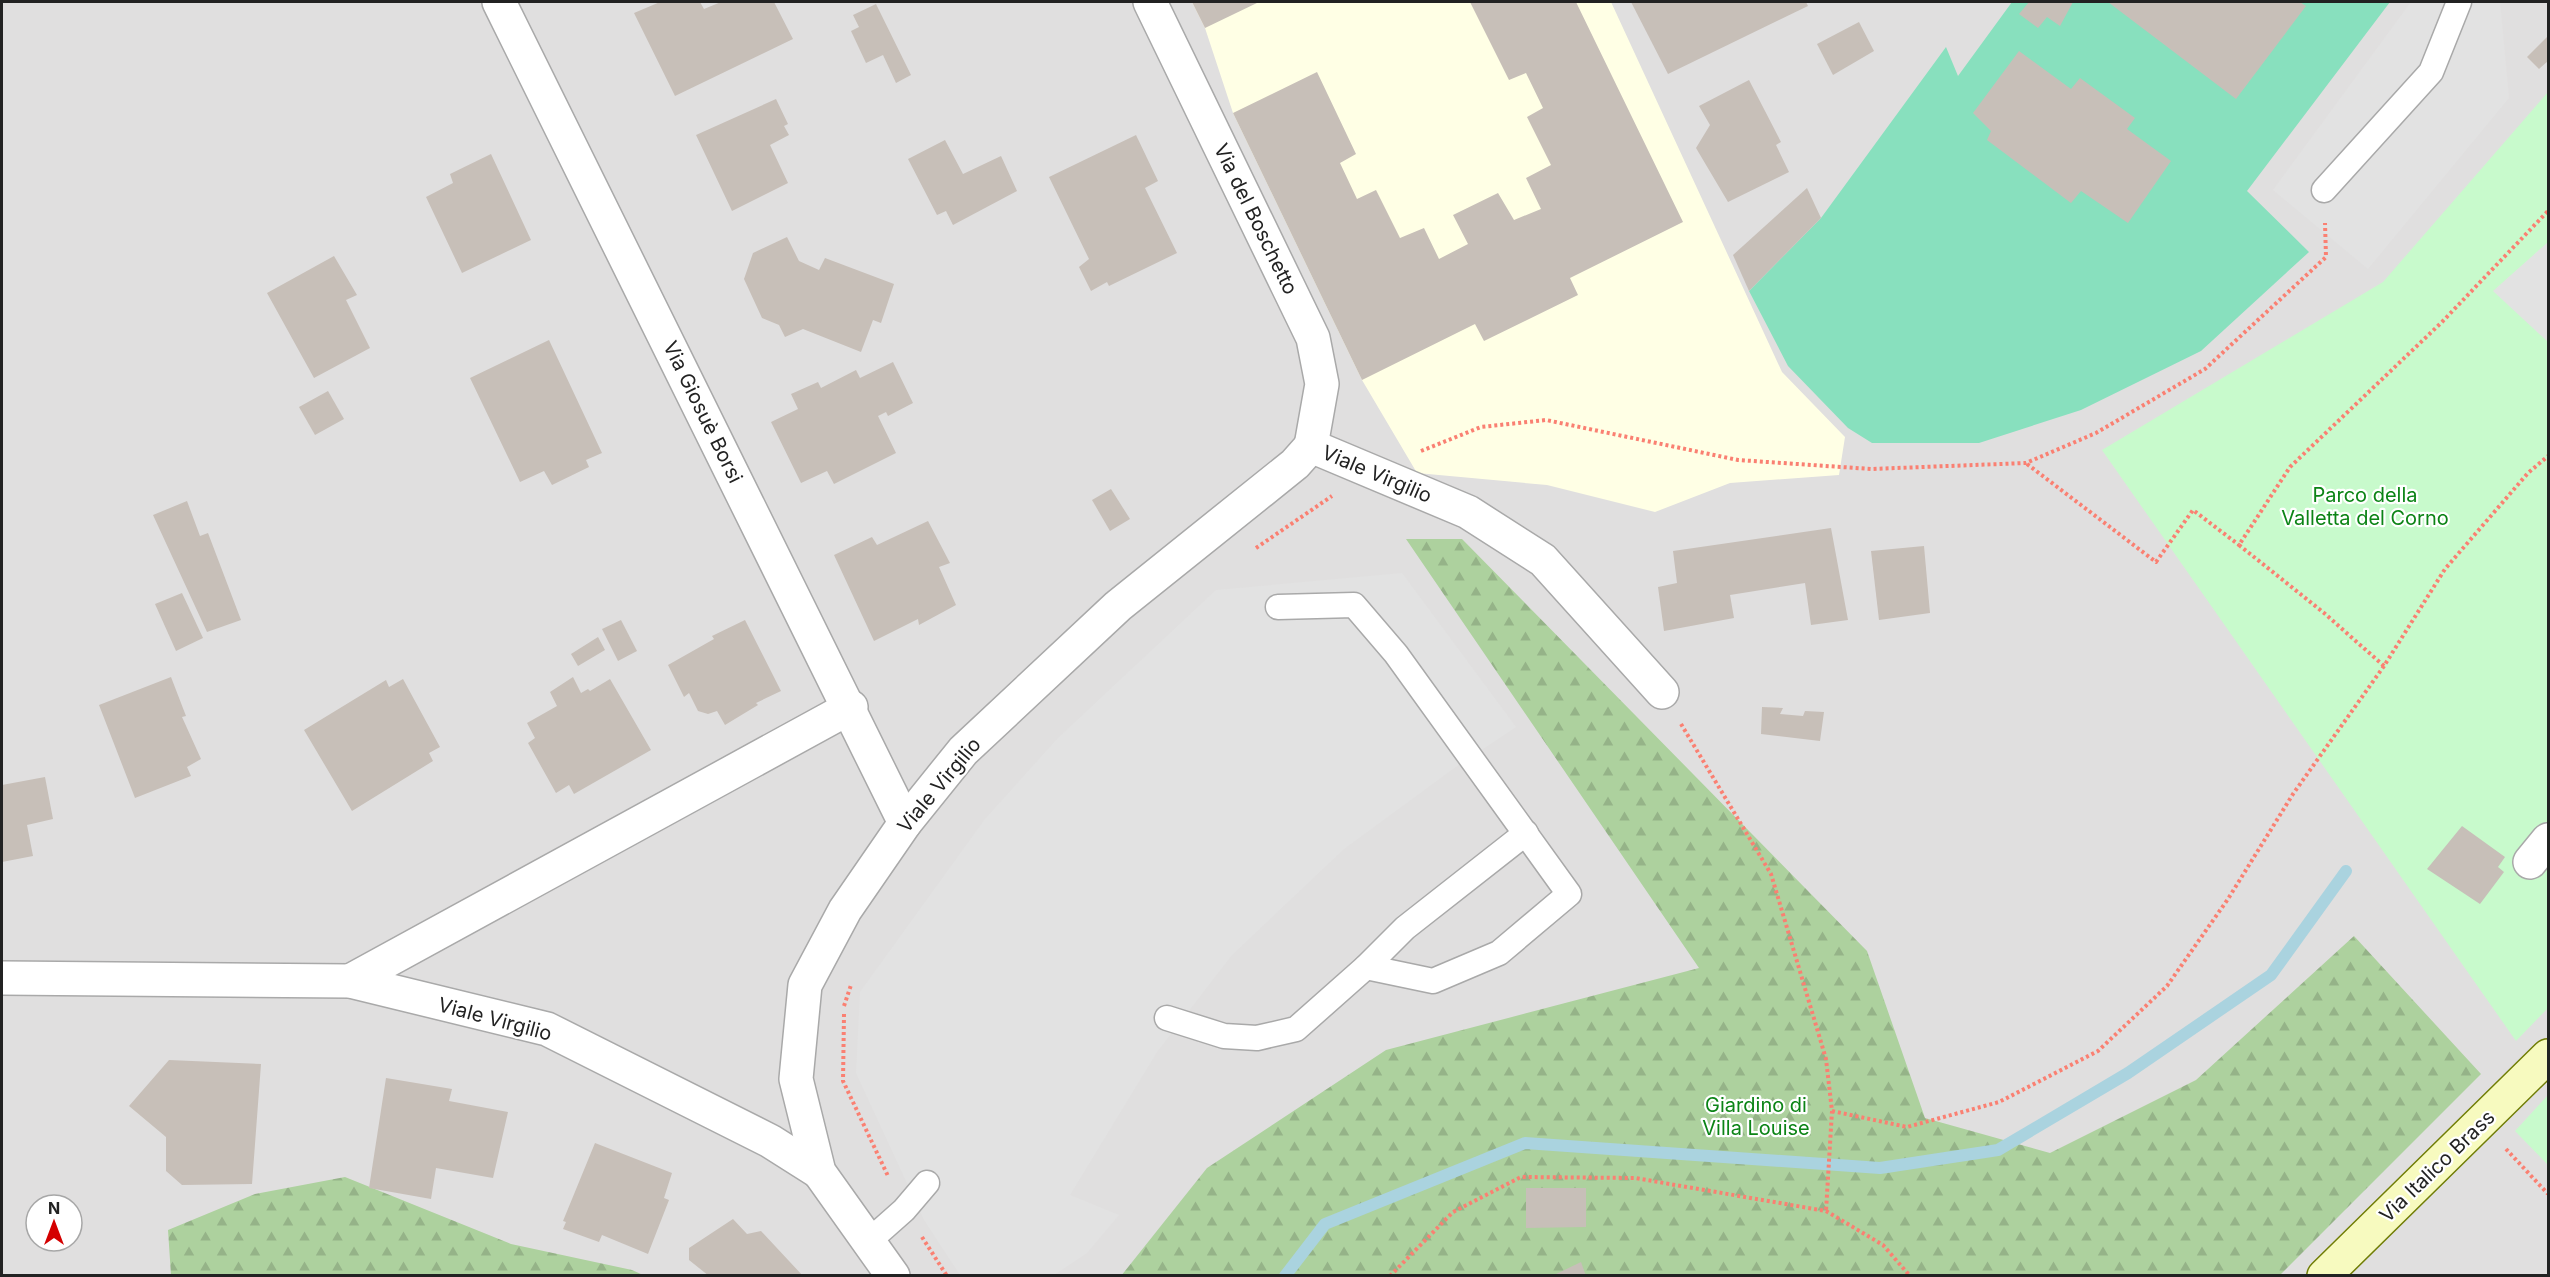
<svg xmlns="http://www.w3.org/2000/svg" width="2550" height="1277" viewBox="0 0 2550 1277" font-family="Inter,sans-serif">
<style>
.residential{fill:#e0dfdf;fill-rule:evenodd}
.education{fill:#ffffe5}
.forest{fill:url(#forest-firs)}
.park{fill:#c8facc}
.pitch{fill:#88e0be}
.parking{fill:#e2e2e2}
.lines{fill:none;stroke-linecap:round;stroke-linejoin:round}
.stream{stroke:#aad3df;stroke-width:12}
.building{fill:#c7bfb8}
.lane-casing{stroke:#a9a9a9;stroke-width:27}
.street-casing{stroke:#a9a9a9;stroke-width:36}
.secondary-casing{stroke:#707d05;stroke-width:36}
.path{stroke:#fa8072;stroke-width:4;stroke-dasharray:3 3;stroke-linecap:butt}
.lane{stroke:#fff;stroke-width:24}
.street{stroke:#fff;stroke-width:33}
.secondary{stroke:#f7fabf;stroke-width:33}
.labels{text-anchor:middle;stroke-width:4.5;stroke-linejoin:round;paint-order:stroke}
.street-label{font-size:20px;fill:#222;stroke:#fff}
.park-label{font-size:20px;fill:#0c8416;stroke:#fff}
</style>
<defs>
<pattern id="forest-firs" width="22" height="20" patternUnits="userSpaceOnUse" patternTransform="scale(1.5)"><rect width="22" height="20" fill="#add19e"/><path d="M5 1l3.5 6h-7zM16 11l3.5 6h-7z" fill="#95b388"/></pattern>
</defs>
<rect width="100%" height="100%" fill="#f2efe9"/>
<path class="residential" d="M 2,2 L 2548,2 L 2548,1275 L 2,1276 ZM 36,1205 L 72,1205 L 72,1241 L 36,1241 Z"/>
<path class="education" d="M 1192,2 L 1611,2 L 1782,372 L 1845,437 L 1839,475 L 1730,483 L 1655,512 L 1547,485 L 1417,473 L 1362,380 L 1233,113 L 1205,28 Z"/>
<g class="forest">
<path d="M 1406,539 L 1462,539 L 1867,951 L 1925,1118 L 2050,1153 L 2196,1080 L 2354,936 L 2481,1074 L 2280,1275 L 1121,1276 L 1207,1168 L 1386,1050 L 1699,968 Z"/>
<path d="M 345,1177 L 511,1244 L 632,1270 L 643,1275 L 171,1275 L 168,1230 L 255,1194 Z"/>
</g>
<g class="park">
<path d="M 2548,92 L 2548,1008 L 2516,1041 L 2102,450 L 2383,282 Z"/>
<path d="M 2548,1095 L 2548,1165 L 2515,1131 Z"/>
</g>
<path class="pitch" d="M 2012,2 L 2390,2 L 2247,191 L 2309,252 L 2201,351 L 2081,410 L 1979,443 L 1872,443 L 1848,428 L 1788,366 L 1749,291 L 1821,218 L 1946,47 L 1958,76 Z"/>
<g class="parking">
<path d="M 2411,2 L 2500,2 L 2509,98 L 2368,269 L 2273,190 Z"/>
<path d="M 2548,242 L 2548,342 L 2493,291 Z"/>
<path d="M 1402,573 L 1516,727 L 1453,769 L 1344,849 L 1232,955 L 1157,1052 L 1070,1195 L 1119,1215 L 1087,1253 L 1054,1275 L 960,1275 L 924,1220 L 856,1073 L 860,992 L 985,819 L 1058,738 L 1216,590 Z"/>
</g>
<g class="lines">
<path class="stream" d="M 1285,1276 L 1325,1224 L 1525,1143 L 1880,1168 L 1998,1150 L 2128,1073 L 2271,975 L 2346,871"/>
</g>
<g class="building">
<path d="M 660,2 L 700,2 L 704,9 L 721,2 L 774,2 L 793,39 L 675,96 L 634,13 Z"/>
<path d="M 1192,2 L 1259,2 L 1205,28 Z"/>
<path d="M 1470,2 L 1576,2 L 1683,222 L 1570,278 L 1578,295 L 1484,341 L 1475,324 L 1362,380 L 1233,113 L 1317,72 L 1356,154 L 1340,163 L 1357,199 L 1376,190 L 1400,238 L 1424,228 L 1439,259 L 1468,244 L 1453,215 L 1498,193 L 1514,220 L 1541,209 L 1526,178 L 1551,165 L 1527,117 L 1543,108 L 1526,73 L 1509,80 Z"/>
<path d="M 1631,2 L 1806,2 L 1808,6 L 1668,74 Z"/>
<path d="M 2029,2 L 2073,2 L 2060,26 L 2047,17 L 2038,28 L 2019,14 Z"/>
<path d="M 2108,2 L 2300,2 L 2306,6 L 2236,99 Z"/>
<path d="M 876,4 L 911,75 L 896,83 L 883,55 L 866,63 L 851,31 L 859,27 L 853,15 Z"/>
<path d="M 1859,22 L 1874,51 L 1833,75 L 1817,44 Z"/>
<path d="M 2548,36 L 2548,61 L 2539,69 L 2527,57 Z"/>
<path d="M 2019,51 L 2071,89 L 2080,78 L 2135,118 L 2127,129 L 2171,161 L 2128,223 L 2081,191 L 2071,203 L 1987,140 L 1991,131 L 1973,113 Z"/>
<path d="M 1749,80 L 1781,142 L 1776,145 L 1789,172 L 1728,202 L 1696,148 L 1710,125 L 1699,106 Z"/>
<path d="M 776,99 L 788,124 L 784,126 L 789,135 L 770,145 L 788,183 L 732,211 L 696,135 Z"/>
<path d="M 1136,135 L 1158,181 L 1145,188 L 1177,253 L 1109,286 L 1107,282 L 1091,291 L 1079,267 L 1089,259 L 1049,177 Z"/>
<path d="M 945,140 L 963,174 L 1001,156 L 1017,191 L 953,225 L 946,211 L 937,215 L 908,159 Z"/>
<path d="M 491,154 L 531,240 L 462,273 L 426,197 L 453,183 L 450,174 Z"/>
<path d="M 1807,188 L 1821,218 L 1749,291 L 1733,255 Z"/>
<path d="M 787,237 L 799,261 L 819,270 L 825,258 L 894,284 L 881,323 L 873,320 L 861,352 L 803,329 L 785,337 L 779,325 L 762,318 L 744,279 L 753,253 Z"/>
<path d="M 334,256 L 357,295 L 346,300 L 370,348 L 314,378 L 267,293 Z"/>
<path d="M 549,340 L 602,453 L 586,460 L 589,467 L 552,485 L 544,471 L 520,482 L 470,378 Z"/>
<path d="M 893,362 L 913,403 L 888,416 L 886,412 L 878,416 L 896,453 L 834,484 L 827,471 L 801,483 L 771,422 L 798,409 L 791,394 L 818,382 L 821,388 L 856,370 L 860,378 Z"/>
<path d="M 328,391 L 344,419 L 315,435 L 299,407 Z"/>
<path d="M 1111,489 L 1130,519 L 1110,531 L 1092,500 Z"/>
<path d="M 187,501 L 200,536 L 208,533 L 241,620 L 207,632 L 153,515 Z"/>
<path d="M 928,521 L 950,563 L 939,567 L 956,605 L 919,625 L 918,619 L 874,641 L 834,555 L 872,537 L 877,545 Z"/>
<path d="M 1831,528 L 1848,620 L 1811,625 L 1805,583 L 1730,595 L 1734,618 L 1664,631 L 1658,587 L 1677,583 L 1673,551 Z"/>
<path d="M 1924,546 L 1930,613 L 1879,620 L 1871,551 Z"/>
<path d="M 182,593 L 203,638 L 176,651 L 155,604 Z"/>
<path d="M 621,620 L 637,651 L 618,661 L 602,629 Z"/>
<path d="M 745,620 L 781,691 L 756,703 L 758,705 L 725,725 L 717,711 L 708,714 L 698,711 L 689,693 L 684,697 L 668,665 L 714,639 L 712,636 Z"/>
<path d="M 598,637 L 605,650 L 578,666 L 571,654 Z"/>
<path d="M 171,677 L 186,716 L 182,717 L 201,759 L 187,767 L 191,776 L 135,798 L 99,705 Z"/>
<path d="M 573,677 L 581,693 L 588,689 L 590,691 L 610,679 L 651,750 L 574,794 L 569,785 L 556,793 L 528,743 L 535,738 L 527,723 L 557,706 L 550,692 Z"/>
<path d="M 403,679 L 440,747 L 429,753 L 433,761 L 352,811 L 304,730 L 386,680 L 389,687 Z"/>
<path d="M 1762,707 L 1783,708 L 1780,714 L 1803,716 L 1805,711 L 1824,712 L 1820,741 L 1761,734 Z"/>
<path d="M 45,777 L 53,819 L 27,825 L 33,856 L 2,862 L 2,785 Z"/>
<path d="M 2462,826 L 2505,857 L 2498,867 L 2504,872 L 2480,904 L 2427,869 Z"/>
<path d="M 169,1060 L 261,1064 L 252,1184 L 182,1185 L 166,1171 L 166,1137 L 129,1106 Z"/>
<path d="M 386,1078 L 452,1089 L 449,1101 L 508,1112 L 493,1178 L 436,1168 L 431,1199 L 369,1188 Z"/>
<path d="M 595,1143 L 672,1173 L 664,1198 L 669,1200 L 648,1254 L 602,1235 L 599,1242 L 563,1229 L 566,1222 L 563,1221 Z"/>
<path d="M 1526,1188 L 1586,1188 L 1586,1227 L 1526,1228 Z"/>
<path d="M 733,1219 L 747,1234 L 761,1231 L 803,1276 L 709,1276 L 689,1260 L 689,1248 Z"/>
<path d="M 1581,1262 L 1586,1276 L 1552,1276 Z"/>
</g>
<g class="lines">
<g class="lane-casing">
<g id="lane">
<path d="M 2324,190 L 2431,72 L 2459,2"/>
<path d="M 1278,607 L 1354,605 L 1396,654 L 1569,894 L 1499,953 L 1433,981 L 1366,967"/>
<path d="M 1167,1018 L 1224,1036 L 1257,1038 L 1296,1029 L 1366,967 L 1405,928 L 1526,833"/>
<path d="M 869,1241 L 904,1210 L 927,1183"/>
</g>
</g>
<g class="street-casing">
<g id="street">
<path d="M 499,2 L 905,823"/>
<path d="M 1150,2 L 1313,338 L 1322,384 L 1311,446"/>
<path d="M 1311,446 L 1468,512 L 1543,560 L 1662,692"/>
<path d="M 2530,862 L 2548,840"/>
<path d="M 2,978 L 350,981 L 547,1029 L 770,1141 L 819,1172"/>
<path d="M 350,981 L 851,707"/>
<path d="M 893,1276 L 819,1172 L 796,1079 L 805,985 L 845,910 L 905,823 L 963,751 L 1118,606 L 1295,464 L 1311,446"/>
</g>
</g>
<g class="secondary-casing">
<path id="secondary" d="M 2324,1276 L 2548,1056"/>
</g>
<g class="path">
<path d="M 1421,451 L 1481,427 L 1546,420 L 1738,460 L 1871,469 L 2026,463 L 2096,433 L 2205,369 L 2326,257 L 2325,223"/>
<path d="M 2027,464 L 2156,562 L 2193,510 L 2239,545"/>
<path d="M 1256,548 L 1332,496"/>
<path d="M 2384,666 L 2324,613 L 2239,545 L 2290,467 L 2442,322 L 2548,211"/>
<path d="M 1681,724 L 1771,874 L 1826,1059 L 1832,1111 L 1826,1211"/>
<path d="M 844,1006 L 851,985"/>
<path d="M 844,1014 L 843,1081 L 888,1176"/>
<path d="M 1832,1111 L 1907,1127 L 1999,1102 L 2098,1051 L 2167,986 L 2228,899 L 2293,794 L 2384,666 L 2445,569 L 2528,473 L 2548,456"/>
<path d="M 2506,1149 L 2548,1194"/>
<path d="M 922,1237 L 947,1276"/>
<path d="M 1390,1276 L 1453,1212 L 1521,1177 L 1635,1178 L 1826,1211 L 1883,1245 L 1910,1276"/>
</g>
<use href="#lane" class="lane"/>
<use href="#street" class="street"/>
<use href="#secondary" class="secondary"/>
</g>
<g class="labels">
<g class="street-label">
<text transform="translate(1256 219) rotate(64)" y="7">Via del Boschetto</text>
<text transform="translate(703 412) rotate(64)" y="7">Via Giosuè Borsi</text>
<text transform="translate(1377 474) rotate(23)" y="7">Viale Virgilio</text>
<text transform="translate(939 785) rotate(-50)" y="7">Viale Virgilio</text>
<text transform="translate(495 1019) rotate(15)" y="7">Viale Virgilio</text>
<text transform="translate(2437 1166) rotate(-44)" y="7">Via Italico Brass</text>
</g>
<g class="park-label">
<text x="2365" y="502">Parco della<tspan x="2365" dy="23">Valletta del Corno</tspan></text>
<text x="1756" y="1112">Giardino di<tspan x="1756" dy="23">Villa Louise</tspan></text>
</g>
</g>
<rect width="2550" height="1277" fill="none" stroke="#222222" stroke-width="6"/>
<g transform="translate(54 1223)"><circle r="28" fill="#ffffff" stroke="#a7a7a7" stroke-width="1.5"/>
<path d="M0-4.5L10 22L0 15L-10 22Z" fill="#d40000"/>
<text y="-9" font-size="16" font-weight="bold" text-anchor="middle" fill="#222222">N</text>
</g>
</svg>
